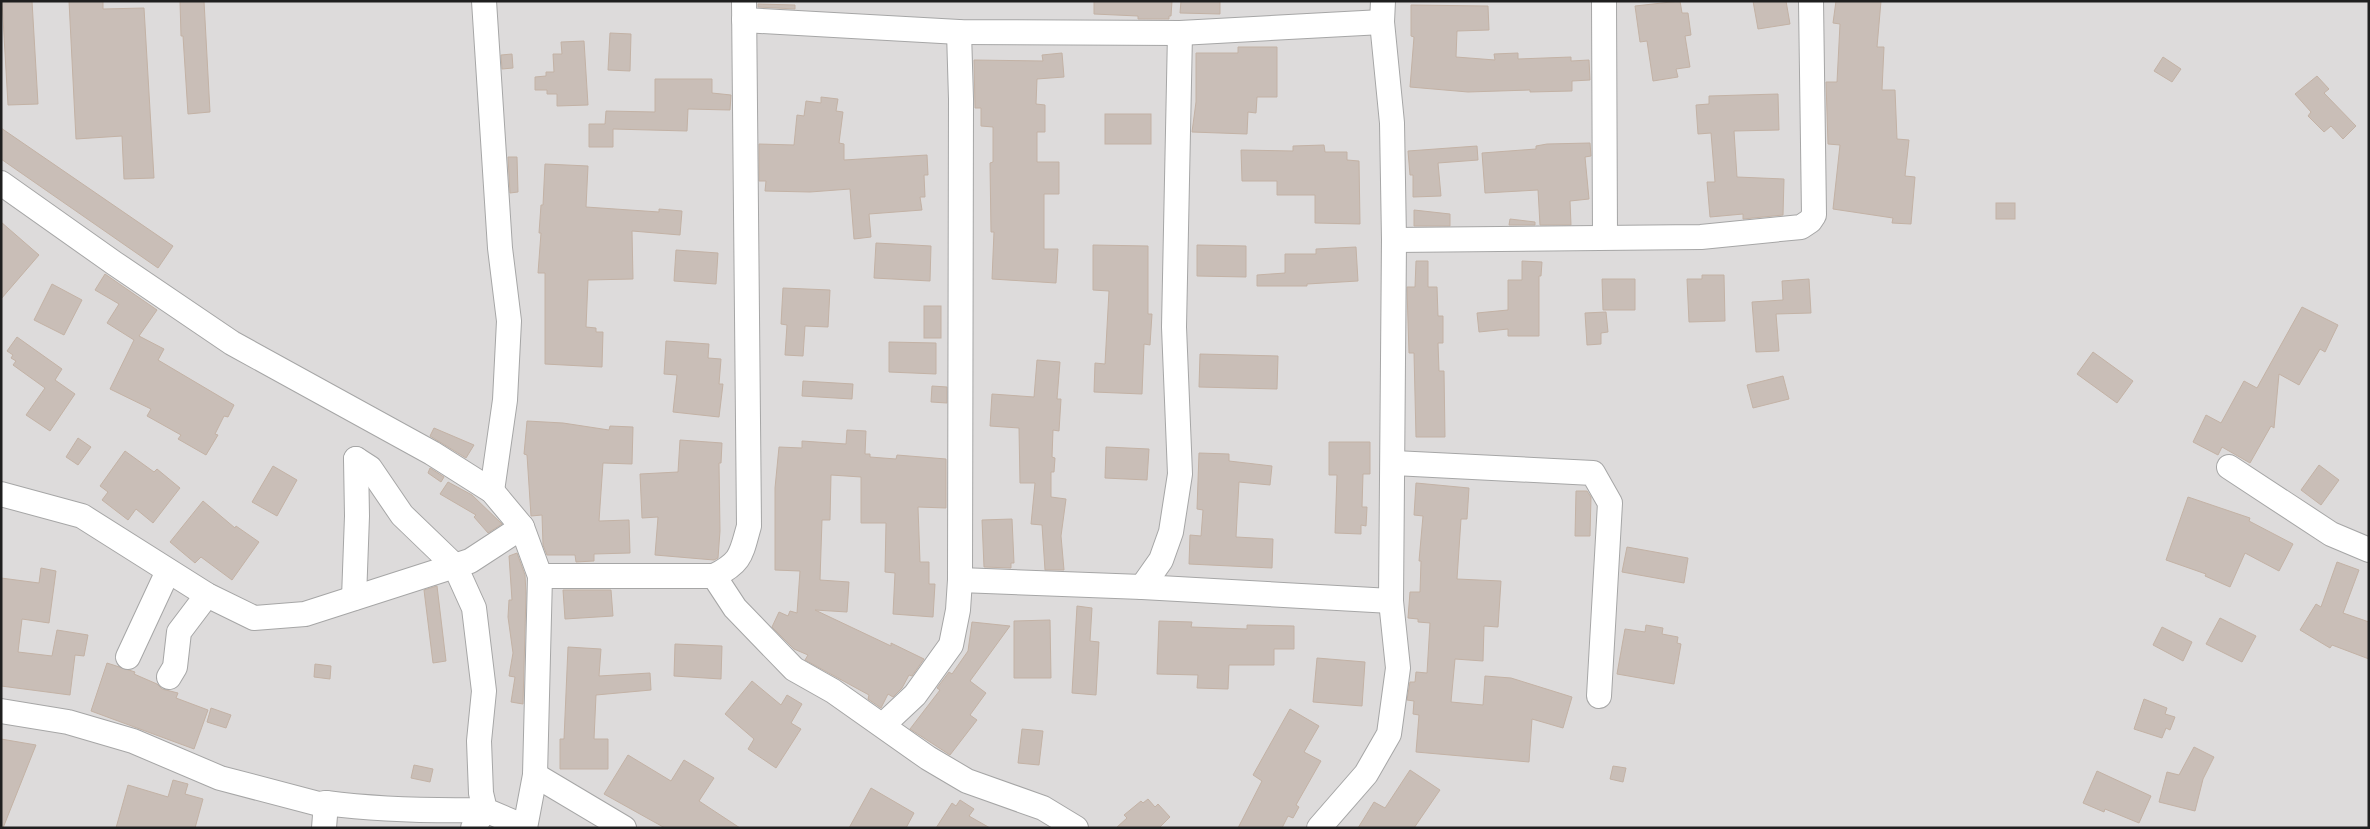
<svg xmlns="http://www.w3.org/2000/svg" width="2370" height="829" viewBox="0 0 2370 829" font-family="Helvetica,sans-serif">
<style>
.residential{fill:#dddbdb}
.building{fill:#c9beb7;stroke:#c3b2a5}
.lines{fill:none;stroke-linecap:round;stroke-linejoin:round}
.minor-casing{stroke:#a6a6a6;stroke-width:26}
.minor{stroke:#fff;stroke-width:24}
</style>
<rect width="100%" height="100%" fill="#f0ece4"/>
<rect class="residential" x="1" y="1" width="2368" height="827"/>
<g class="building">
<path d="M 2,1 L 32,1 L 38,104 L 8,105 Z"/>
<path d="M 69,1 L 103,1 L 103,9 L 144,8 L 154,178 L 124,179 L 122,136 L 76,139 Z"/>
<path d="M 180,1 L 204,1 L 210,112 L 188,114 L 183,36 L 181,36 Z"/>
<path d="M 1094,1 L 1172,1 L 1171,16 L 1169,16 L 1169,19 L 1138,19 L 1138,16 L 1094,14 Z"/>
<path d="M 1181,1 L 1220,1 L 1220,14 L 1180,13 Z"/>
<path d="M 1680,1 L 1682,13 L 1688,13 L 1691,35 L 1685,36 L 1690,67 L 1676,69 L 1678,77 L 1653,81 L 1647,41 L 1640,42 L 1635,6 Z"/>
<path d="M 1753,1 L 1786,1 L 1790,24 L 1758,29 Z"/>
<path d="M 1836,1 L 1881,1 L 1877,47 L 1884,47 L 1882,90 L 1895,90 L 1897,139 L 1909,140 L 1905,176 L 1915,177 L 1911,224 L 1892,223 L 1893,218 L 1833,209 L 1840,145 L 1828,144 L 1826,82 L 1837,82 L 1840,24 L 1833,23 Z"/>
<path d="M 758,4 L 795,5 L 795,9 L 758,7 Z"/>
<path d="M 1411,5 L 1488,6 L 1489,30 L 1457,31 L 1456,57 L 1495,60 L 1494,54 L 1518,53 L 1518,59 L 1571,57 L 1571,61 L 1589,60 L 1590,80 L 1572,81 L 1572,91 L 1530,92 L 1530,90 L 1468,92 L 1410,87 L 1414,37 L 1411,36 Z"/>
<path d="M 610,33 L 631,34 L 630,71 L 608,70 Z"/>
<path d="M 584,41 L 588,105 L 557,106 L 557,94 L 547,94 L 547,90 L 535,90 L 535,77 L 546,76 L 546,72 L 554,72 L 553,54 L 562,54 L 561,42 Z"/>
<path d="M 1238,47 L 1277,47 L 1277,97 L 1257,97 L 1256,113 L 1248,112 L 1247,134 L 1192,132 L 1196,102 L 1196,53 L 1238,53 Z"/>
<path d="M 1062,53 L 1064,77 L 1037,79 L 1036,104 L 1045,105 L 1045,132 L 1037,132 L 1037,162 L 1059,162 L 1059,194 L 1044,194 L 1044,249 L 1058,249 L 1056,283 L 992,279 L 994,232 L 991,232 L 990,163 L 993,162 L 993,127 L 981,126 L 981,108 L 975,108 L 974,60 L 1043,61 L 1042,55 Z"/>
<path d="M 512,54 L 513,68 L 502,69 L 501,55 Z"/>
<path d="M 2163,57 L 2181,69 L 2172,82 L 2154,71 Z"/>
<path d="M 2317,76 L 2329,89 L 2324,93 L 2356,126 L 2343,139 L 2331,126 L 2324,132 L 2308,116 L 2311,112 L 2295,94 Z"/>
<path d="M 655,79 L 712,79 L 712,93 L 731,95 L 730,110 L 688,109 L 687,131 L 613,129 L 613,147 L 589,147 L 589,124 L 605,124 L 606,111 L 655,112 Z"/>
<path d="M 1778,94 L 1779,130 L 1734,131 L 1737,177 L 1784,179 L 1783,215 L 1743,219 L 1743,214 L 1710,217 L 1707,182 L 1715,182 L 1711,133 L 1698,134 L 1696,105 L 1709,104 L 1709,96 Z"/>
<path d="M 821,97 L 838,99 L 836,111 L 843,112 L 839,143 L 844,144 L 844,160 L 927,155 L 928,175 L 924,175 L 925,197 L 920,197 L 922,210 L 869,214 L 871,237 L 854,239 L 850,189 L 810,192 L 765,191 L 766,181 L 759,181 L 759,144 L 794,145 L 797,115 L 804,116 L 806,101 L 821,103 Z"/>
<rect x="1105" y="114" width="46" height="30"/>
<path d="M 1,128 L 173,246 L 158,268 L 1,159 Z"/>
<path d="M 1590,143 L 1591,156 L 1585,157 L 1589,199 L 1570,201 L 1571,225 L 1540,225 L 1538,190 L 1485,193 L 1482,153 L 1536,149 L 1536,146 L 1547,144 Z"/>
<path d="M 1324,145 L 1325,152 L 1347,152 L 1347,160 L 1359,161 L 1360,224 L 1315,223 L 1315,195 L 1277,195 L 1277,181 L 1242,181 L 1241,150 L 1293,151 L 1293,146 Z"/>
<path d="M 1477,146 L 1478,160 L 1438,163 L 1441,196 L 1413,197 L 1413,175 L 1410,175 L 1408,151 Z"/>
<path d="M 508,157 L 517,157 L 518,192 L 510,193 Z"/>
<path d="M 545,164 L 588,166 L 586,207 L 659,212 L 659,209 L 682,211 L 680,235 L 632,231 L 633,279 L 588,280 L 586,327 L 596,328 L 596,332 L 603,332 L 602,367 L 545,364 L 545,273 L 538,273 L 541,233 L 539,233 L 541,205 L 543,205 Z"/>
<rect x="1996" y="203" width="19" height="16"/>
<path d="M 1414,210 L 1450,214 L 1450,226 L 1414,226 Z"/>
<path d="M 1510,219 L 1535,222 L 1535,225 L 1509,225 Z"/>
<path d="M 1,222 L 39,255 L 1,299 Z"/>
<path d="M 876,243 L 931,246 L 930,281 L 874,278 Z"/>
<path d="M 1093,245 L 1148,246 L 1148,314 L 1152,314 L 1150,345 L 1144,344 L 1142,394 L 1094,392 L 1095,363 L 1105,364 L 1109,291 L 1093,290 Z"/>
<path d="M 1197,245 L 1246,246 L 1246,277 L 1197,276 Z"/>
<path d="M 1356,247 L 1358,281 L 1307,284 L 1307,286 L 1257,286 L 1257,275 L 1285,273 L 1285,254 L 1316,254 L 1316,249 Z"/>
<path d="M 676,250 L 718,253 L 716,284 L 674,281 Z"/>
<path d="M 1416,261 L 1428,261 L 1428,287 L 1437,287 L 1438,316 L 1443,316 L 1443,343 L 1438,343 L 1439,371 L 1444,371 L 1445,437 L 1416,437 L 1414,353 L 1409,353 L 1407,290 L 1407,287 L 1415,287 Z"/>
<path d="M 1522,261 L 1542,262 L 1541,276 L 1539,276 L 1539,336 L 1508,336 L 1508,329 L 1479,332 L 1477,313 L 1508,310 L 1508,280 L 1522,280 Z"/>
<path d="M 105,274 L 157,310 L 139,336 L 164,349 L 158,360 L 234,405 L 228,417 L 224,416 L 215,434 L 218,435 L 206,455 L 178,439 L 181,435 L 147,416 L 151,409 L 110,389 L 134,340 L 107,323 L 119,304 L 95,290 Z"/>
<path d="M 1702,275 L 1724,275 L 1725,321 L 1689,322 L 1687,279 L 1702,279 Z"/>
<path d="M 1602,279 L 1635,279 L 1635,310 L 1603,310 Z"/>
<path d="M 1809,279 L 1811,313 L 1776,314 L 1779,351 L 1756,352 L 1752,302 L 1783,300 L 1782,281 Z"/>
<path d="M 52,284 L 82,300 L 64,335 L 34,320 Z"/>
<path d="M 783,288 L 830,290 L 828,327 L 805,326 L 803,356 L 785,355 L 787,325 L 781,324 Z"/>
<rect x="924" y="306" width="17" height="32"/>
<path d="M 2302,307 L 2338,325 L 2325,352 L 2320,349 L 2299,385 L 2279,374 L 2274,428 L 2271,426 L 2250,463 L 2222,447 L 2218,455 L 2193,442 L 2206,415 L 2221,423 L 2244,381 L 2257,388 Z"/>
<path d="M 1606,312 L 1608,332 L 1601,333 L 1601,344 L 1587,345 L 1585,313 Z"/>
<path d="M 17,337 L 62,369 L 55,380 L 75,394 L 50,431 L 26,415 L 45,388 L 13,365 L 16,361 L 11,358 L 13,355 L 7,351 Z"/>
<path d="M 666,341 L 709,344 L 708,358 L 721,359 L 719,384 L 723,384 L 719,417 L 673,412 L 677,375 L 664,374 Z"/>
<path d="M 889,342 L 936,343 L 936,374 L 889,372 Z"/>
<path d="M 2093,352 L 2133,381 L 2117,403 L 2077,374 Z"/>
<path d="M 1200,354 L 1278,356 L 1277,389 L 1199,387 Z"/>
<path d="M 1037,360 L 1060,362 L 1057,399 L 1061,399 L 1059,431 L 1053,430 L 1052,457 L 1055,458 L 1054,472 L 1051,472 L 1051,497 L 1066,499 L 1061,536 L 1064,570 L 1045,570 L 1042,525 L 1031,524 L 1035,483 L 1020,483 L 1019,428 L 990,426 L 992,394 L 1034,397 Z"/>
<path d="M 1783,376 L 1789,399 L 1753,408 L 1747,385 Z"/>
<path d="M 803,381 L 853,384 L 852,399 L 802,396 Z"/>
<path d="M 932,386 L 947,387 L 947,403 L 931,402 Z"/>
<path d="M 527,421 L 563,423 L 609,430 L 610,426 L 633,427 L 632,464 L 603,463 L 599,521 L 629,520 L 630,553 L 594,554 L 594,561 L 576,562 L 575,555 L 547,555 L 543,545 L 542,515 L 531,516 L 527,455 L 524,454 Z"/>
<path d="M 434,428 L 474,445 L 466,458 L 430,436 Z"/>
<path d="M 847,430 L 866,431 L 865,454 L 870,454 L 870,457 L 896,459 L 897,455 L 946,459 L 946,508 L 918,507 L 920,562 L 929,562 L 929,584 L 935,584 L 933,617 L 893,614 L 895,573 L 885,572 L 886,523 L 861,523 L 861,477 L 831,475 L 830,520 L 822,520 L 820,580 L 849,582 L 847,612 L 815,610 L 891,646 L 891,643 L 924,659 L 912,676 L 909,675 L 902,688 L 893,697 L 888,694 L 881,708 L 868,699 L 869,695 L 805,660 L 808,655 L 794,649 L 772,627 L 779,612 L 788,616 L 790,611 L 797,613 L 800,571 L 775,570 L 775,488 L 779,447 L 802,448 L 802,441 L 846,444 Z"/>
<path d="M 78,438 L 91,447 L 78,465 L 66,457 Z"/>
<path d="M 680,440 L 722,443 L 721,463 L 719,463 L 720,531 L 718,558 L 714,560 L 655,555 L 658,517 L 642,518 L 640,474 L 678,472 Z"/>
<path d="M 1329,442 L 1370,442 L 1370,474 L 1363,474 L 1362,507 L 1367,507 L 1366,526 L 1361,525 L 1361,534 L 1335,533 L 1337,475 L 1329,475 Z"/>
<path d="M 1106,447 L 1149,449 L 1147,480 L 1105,478 Z"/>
<path d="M 125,451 L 154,472 L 157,469 L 180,488 L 153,523 L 136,509 L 128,520 L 102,500 L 108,492 L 100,486 Z"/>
<path d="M 1199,453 L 1229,454 L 1229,461 L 1272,466 L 1270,485 L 1239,482 L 1236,537 L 1273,539 L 1272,568 L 1189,564 L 1190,535 L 1201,536 L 1203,510 L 1197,509 Z"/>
<path d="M 2319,465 L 2339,480 L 2321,505 L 2301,490 Z"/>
<path d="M 273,466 L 297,480 L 277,516 L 252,502 Z"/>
<path d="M 430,468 L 444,477 L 441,482 L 428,473 Z"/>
<path d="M 448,482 L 472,495 L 502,524 L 488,533 L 474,517 L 476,515 L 440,494 Z"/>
<path d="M 1416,483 L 1469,488 L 1467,519 L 1461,519 L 1457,579 L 1501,581 L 1498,627 L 1484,626 L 1483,661 L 1455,659 L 1451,702 L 1483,705 L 1485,676 L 1511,678 L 1572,697 L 1563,728 L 1532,719 L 1529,762 L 1416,752 L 1419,715 L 1413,714 L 1414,701 L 1407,700 L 1410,682 L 1415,682 L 1416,672 L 1427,673 L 1430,623 L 1418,622 L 1418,619 L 1408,618 L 1410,592 L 1420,592 L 1421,561 L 1419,561 L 1423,516 L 1414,515 Z"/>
<path d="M 1576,491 L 1587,491 L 1591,497 L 1590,536 L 1575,536 Z"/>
<path d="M 2188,497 L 2250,518 L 2249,521 L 2293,544 L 2279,571 L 2245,553 L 2230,587 L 2205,576 L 2206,574 L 2166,560 Z"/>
<path d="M 203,501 L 235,528 L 236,526 L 259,542 L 232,580 L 201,557 L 195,563 L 170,542 Z"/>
<path d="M 1012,519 L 1014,563 L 1011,563 L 1011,568 L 984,567 L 982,520 Z"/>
<path d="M 1627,547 L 1688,558 L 1684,583 L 1622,572 Z"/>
<path d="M 517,553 L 525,575 L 526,593 L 523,704 L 511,702 L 515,677 L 509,676 L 513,653 L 508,617 L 509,600 L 512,600 L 509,556 Z"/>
<path d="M 2337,562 L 2359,570 L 2343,613 L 2369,622 L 2369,659 L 2332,645 L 2330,648 L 2300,630 L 2316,604 L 2321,607 Z"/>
<path d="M 41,568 L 56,571 L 49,623 L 22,619 L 18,652 L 52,656 L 57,630 L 88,635 L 84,656 L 75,655 L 70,695 L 1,686 L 1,578 L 39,583 Z"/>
<path d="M 437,586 L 446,661 L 433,663 L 424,590 Z"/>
<path d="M 563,590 L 611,590 L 613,616 L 565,619 Z"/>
<path d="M 1077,606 L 1092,608 L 1090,641 L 1099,642 L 1096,695 L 1072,693 Z"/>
<path d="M 2220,618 L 2256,636 L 2242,662 L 2206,644 Z"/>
<path d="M 1050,620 L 1051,678 L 1014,678 L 1014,621 Z"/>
<path d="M 1159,621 L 1192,622 L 1191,627 L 1247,629 L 1247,625 L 1294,626 L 1294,649 L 1274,649 L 1274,665 L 1229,665 L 1228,689 L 1197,688 L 1198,675 L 1157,674 Z"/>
<path d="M 972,622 L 1010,626 L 970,681 L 986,693 L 970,715 L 977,720 L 950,755 L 910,729 L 940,690 L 937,688 L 949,672 L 952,674 L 968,651 Z"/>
<path d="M 1646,625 L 1663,628 L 1662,634 L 1678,637 L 1677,643 L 1681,644 L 1674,684 L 1617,674 L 1625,629 L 1645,632 Z"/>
<path d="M 2162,627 L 2192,642 L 2183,661 L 2153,645 Z"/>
<path d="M 675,644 L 722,646 L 721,679 L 674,676 Z"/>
<path d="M 568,647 L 601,649 L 599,676 L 650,673 L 651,690 L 596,695 L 594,739 L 608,739 L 608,769 L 560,769 L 560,739 L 564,739 Z"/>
<path d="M 1317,658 L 1365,662 L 1362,706 L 1313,702 Z"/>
<path d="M 107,663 L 135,672 L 134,674 L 157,684 L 162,689 L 178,693 L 176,698 L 208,710 L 194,749 L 91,711 Z"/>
<path d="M 315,664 L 331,666 L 330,679 L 314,677 Z"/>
<path d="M 752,681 L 781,705 L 787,695 L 802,704 L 791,723 L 801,729 L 776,768 L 748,749 L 754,739 L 725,714 Z"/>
<path d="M 2144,699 L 2167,708 L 2165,714 L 2175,717 L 2170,730 L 2166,728 L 2162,738 L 2134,729 Z"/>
<path d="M 211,708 L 231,715 L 226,728 L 207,722 Z"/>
<path d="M 1290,709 L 1319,726 L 1304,752 L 1321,761 L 1296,805 L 1299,807 L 1293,818 L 1288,816 L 1282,828 L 1238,828 L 1262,781 L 1253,775 Z"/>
<path d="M 1022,729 L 1043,731 L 1039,765 L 1018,763 Z"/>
<path d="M 1,739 L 36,745 L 3,828 L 1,828 Z"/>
<path d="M 2194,747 L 2214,757 L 2203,779 L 2195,811 L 2159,802 L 2167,772 L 2179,775 Z"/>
<path d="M 628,755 L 671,781 L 684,760 L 714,778 L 699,801 L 740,828 L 665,828 L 604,794 Z"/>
<path d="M 414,765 L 433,769 L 430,782 L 411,778 Z"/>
<path d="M 1613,766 L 1626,768 L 1623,782 L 1610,779 Z"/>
<path d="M 1410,770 L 1440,790 L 1414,828 L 1358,828 L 1374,802 L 1385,808 Z"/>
<path d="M 2097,771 L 2151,796 L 2139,823 L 2105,809 L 2104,812 L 2083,803 Z"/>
<path d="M 173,780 L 188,784 L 185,794 L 203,799 L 195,828 L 116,828 L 128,785 L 168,797 Z"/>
<path d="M 871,788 L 914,813 L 906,828 L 849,828 Z"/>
<path d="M 1148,799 L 1155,807 L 1158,804 L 1170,817 L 1159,828 L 1116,828 L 1127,818 L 1124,815 L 1141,801 L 1143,803 Z"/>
<path d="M 960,800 L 974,809 L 969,816 L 990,828 L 936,828 L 952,803 L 956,806 Z"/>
</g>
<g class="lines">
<g class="minor-casing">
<g id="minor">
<path d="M 484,1 L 500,248 L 509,321 L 505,400 L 492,491"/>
<path d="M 1604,1 L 1605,237"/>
<path d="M 744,20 L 959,32 L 1180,33 L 1382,22"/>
<path d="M 1,183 L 114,263 L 232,343 L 432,453 L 492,491 L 522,527 L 540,576 L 535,775 L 525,828"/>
<path d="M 1394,240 L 1701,237 L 1801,227 L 1810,221 L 1814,215 L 1811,1"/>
<path d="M 356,459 L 370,468 L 402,515 L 455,566 L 474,608 L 484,691 L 479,741 L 481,793 L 485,810 L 525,827"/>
<path d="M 1394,463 L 1593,473 L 1610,503 L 1599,696"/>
<path d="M 2229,467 L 2331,534 L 2369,550"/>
<path d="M 1,494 L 82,516 L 207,595 L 254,618 L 305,614 L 470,561 L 522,527"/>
<path d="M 540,576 L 714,576 L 735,608 L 794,669 L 833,691 L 928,758 L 967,781 L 1043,808 L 1076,828"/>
<path d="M 714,576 C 742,562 741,554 749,526 L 744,1"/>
<path d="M 960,580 L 1142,587 L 1391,601"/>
<path d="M 1142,587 L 1161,560 L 1171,532 L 1180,474 L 1174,327 L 1180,33"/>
<path d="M 354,598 L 357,516 L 356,459"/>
<path d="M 128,657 L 168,571"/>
<path d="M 169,677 L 175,667 L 179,632 L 207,595"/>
<path d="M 1,711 L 68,722 L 133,741 L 220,778 L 319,804 L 326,803 L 324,828"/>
<path d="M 883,725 L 915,695 L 951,645 L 958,610 L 960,580 L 961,99 L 959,32"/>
<path d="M 535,775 L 624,828"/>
<path d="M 326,803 C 380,810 431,811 485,810 L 473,828"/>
<path d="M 1319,828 L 1366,774 L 1389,734 L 1398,668 L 1391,601 L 1394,240 L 1392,123 L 1382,22 L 1383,1"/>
</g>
</g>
<use href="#minor" class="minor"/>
</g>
<rect width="2370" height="829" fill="none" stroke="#1f1f1f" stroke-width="5"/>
</svg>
